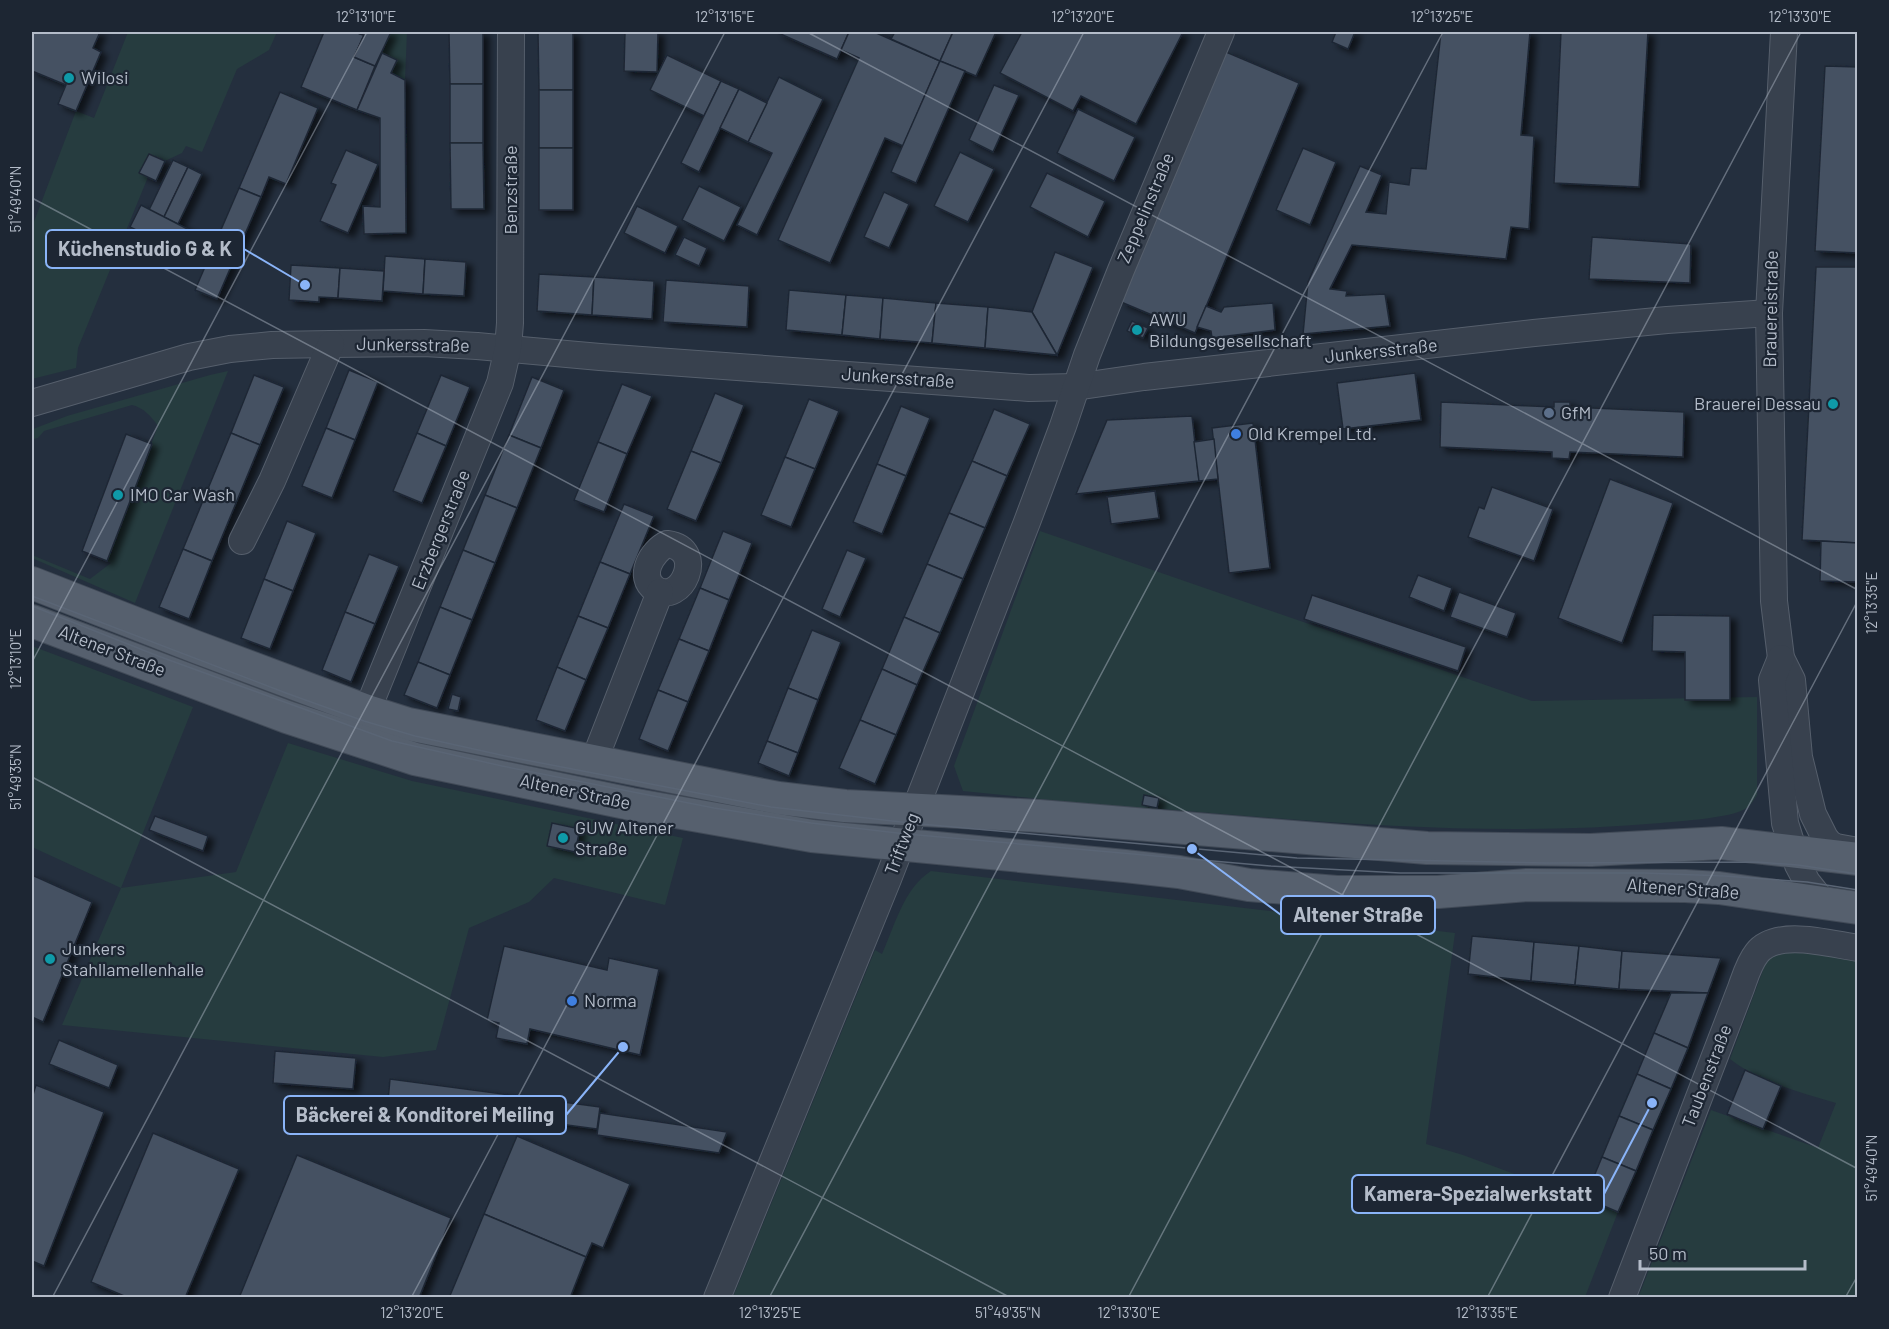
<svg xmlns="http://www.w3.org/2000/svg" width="1889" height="1329" viewBox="0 0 1889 1329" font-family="Barlow,sans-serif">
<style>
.green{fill:#263c3f}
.building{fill:#455162;stroke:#1f2835;stroke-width:1.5;filter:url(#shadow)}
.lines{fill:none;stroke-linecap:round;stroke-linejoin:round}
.minor-casing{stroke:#565f6c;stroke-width:28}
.major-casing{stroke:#414a57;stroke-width:34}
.minor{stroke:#38414e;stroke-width:26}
.major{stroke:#56606e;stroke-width:32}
.tram{stroke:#5a6575;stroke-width:1.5}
.ticks{fill:none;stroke:#b4bcc9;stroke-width:1.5;stroke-opacity:0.45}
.culture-dot{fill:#0f9aa8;stroke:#1d2633;stroke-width:2}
.service-dot{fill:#5c6f8a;stroke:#1d2633;stroke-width:2}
.shop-dot{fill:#3f7fe0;stroke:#1d2633;stroke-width:2}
.labels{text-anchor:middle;stroke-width:4.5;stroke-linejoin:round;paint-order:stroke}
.poi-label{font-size:18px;fill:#b4bcc9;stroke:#1d2633;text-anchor:start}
.street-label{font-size:18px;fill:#b4bcc9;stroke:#1d2633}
.leader{fill:none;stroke:#8ab4f8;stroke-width:2}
.callout-dot{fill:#8ab4f8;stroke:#1d2633;stroke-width:2}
.callout{fill:#1d2633;stroke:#8ab4f8;stroke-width:2}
.callout-label{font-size:20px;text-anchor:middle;font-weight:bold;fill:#b4bcc9}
.neatline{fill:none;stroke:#b4bcc9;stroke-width:2}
.ticks-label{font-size:15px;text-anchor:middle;fill:#b4bcc9}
</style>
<defs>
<filter id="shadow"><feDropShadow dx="6" dy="4" stdDeviation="3" flood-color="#0009"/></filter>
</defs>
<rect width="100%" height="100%" fill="#242f3e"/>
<g class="green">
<path d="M 128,32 L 277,32 L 269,50 L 237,69 L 202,152 L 186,146 L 182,153 L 165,161 L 149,154 L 139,173 L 148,177 L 78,348 L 76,368 L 32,379 L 32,227 L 76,111 L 94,118 Z"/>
<path d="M 391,32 L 407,32 L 405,80 L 391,73 L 397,60 L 382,53 Z"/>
<path d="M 228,371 L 135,603 L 32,558 L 32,555 L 90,579 L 111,563 L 107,561 L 158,426 C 151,416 144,408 132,405 L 44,431 L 38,438 L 34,439 L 32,438 L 33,429 L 67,416 L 210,375 Z"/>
<path d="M 1040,531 L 1532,701 L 1757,697 L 1757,795 C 1754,800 1751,805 1745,809 C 1731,818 1680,821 1661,823 C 1490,838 1320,822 1150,808 L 1149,810 L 963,791 L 954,766 Z"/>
<path d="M 32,646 L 193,707 L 121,888 L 236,872 L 288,743 L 412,781 L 683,838 L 665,905 L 554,878 L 529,902 L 469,928 L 436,1050 L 383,1057 L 62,1025 L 121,888 L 32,847 Z"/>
<path d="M 931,871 L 1455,933 L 1426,1144 L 1463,1155 L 1618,1212 L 1585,1297 L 733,1297 L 875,950 L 882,954 C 895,925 904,888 931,871 Z"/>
<path d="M 1789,946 L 1857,955 L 1857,1297 L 1638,1298 L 1711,1110 L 1818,1148 L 1836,1103 C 1800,1092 1761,1083 1730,1059 L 1768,957 Z"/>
</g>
<g class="building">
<path d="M 32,32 L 100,32 L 93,48 L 101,52 L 76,111 L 58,104 L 66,85 L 32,71 Z"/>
<path d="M 324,32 L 354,32 L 364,35 L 354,57 L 375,66 L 357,110 L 301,87 Z"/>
<path d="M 362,32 L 391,32 L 375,66 L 354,57 L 364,35 L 360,34 Z"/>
<path d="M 449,32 L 483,32 L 483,84 L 450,84 Z"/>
<path d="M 538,32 L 573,32 L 573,90 L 539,90 Z"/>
<path d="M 625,32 L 658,32 L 657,72 L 624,71 Z"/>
<path d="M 776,32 L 849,32 L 837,59 Z"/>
<path d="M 849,32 L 874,32 L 940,61 L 903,146 L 885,138 L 830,263 L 778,240 L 859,58 L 841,50 Z"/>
<path d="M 895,32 L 953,32 L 940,61 L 891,39 Z"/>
<path d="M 953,32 L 996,32 L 976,76 L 940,61 Z"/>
<path d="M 1022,32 L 1183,32 L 1136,124 L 1081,96 L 1073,111 L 1000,73 Z"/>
<path d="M 1336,32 L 1355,32 L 1348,49 L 1332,42 Z"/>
<path d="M 1441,32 L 1530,32 L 1521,135 L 1534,136 L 1529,229 L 1511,227 L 1506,259 L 1352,245 L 1330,289 L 1347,291 L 1346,296 L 1385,294 L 1390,326 L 1303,334 L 1308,282 L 1360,166 L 1382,175 L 1366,212 L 1386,214 L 1389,182 L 1409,185 L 1411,168 L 1426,169 Z"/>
<path d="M 1561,32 L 1648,32 L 1639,187 L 1554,183 Z"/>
<path d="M 1226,52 L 1299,83 L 1195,333 L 1121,302 Z"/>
<path d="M 382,53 L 397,60 L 391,73 L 405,80 L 406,233 L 364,234 L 363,206 L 380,207 L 380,118 L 357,110 Z"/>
<path d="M 667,55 L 721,81 L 704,116 L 650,90 Z"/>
<path d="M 940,61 L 965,71 L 916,183 L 891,172 Z"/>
<path d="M 1825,66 L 1858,67 L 1858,253 L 1815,251 Z"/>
<path d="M 779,77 L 823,99 L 757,235 L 737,225 L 772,153 L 748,142 Z"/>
<path d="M 721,81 L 739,89 L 699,172 L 681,163 Z"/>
<rect x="450" y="84" width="33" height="59"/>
<path d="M 994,85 L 1019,95 L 993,152 L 969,140 Z"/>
<path d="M 739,89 L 767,103 L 748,142 L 720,128 Z"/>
<rect x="539" y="90" width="34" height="58"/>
<path d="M 280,92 L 318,108 L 286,184 L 269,177 L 261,197 L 239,188 Z"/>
<path d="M 1078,109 L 1135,137 L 1114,181 L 1057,153 Z"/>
<path d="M 450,143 L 483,143 L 484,209 L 451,209 Z"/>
<rect x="539" y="148" width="34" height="62"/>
<path d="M 1303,148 L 1336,162 L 1310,225 L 1276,210 Z"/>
<path d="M 346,150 L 378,164 L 348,233 L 320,221 L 336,185 L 331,183 Z"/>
<path d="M 960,152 L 994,169 L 968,222 L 934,206 Z"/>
<path d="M 149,154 L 165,161 L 156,181 L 139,173 Z"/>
<path d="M 173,160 L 188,167 L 164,217 L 149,210 Z"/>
<path d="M 188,167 L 202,174 L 178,224 L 164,217 Z"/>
<path d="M 1047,173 L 1105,201 L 1088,237 L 1030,207 Z"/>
<path d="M 699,186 L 741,207 L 724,241 L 682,220 Z"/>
<path d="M 239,188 L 261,197 L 217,299 L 195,290 Z"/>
<path d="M 884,192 L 909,204 L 889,248 L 864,237 Z"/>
<path d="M 141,205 L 203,237 L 193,258 L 130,227 Z"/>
<path d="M 637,206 L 678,226 L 665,253 L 624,233 Z"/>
<path d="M 684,237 L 707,248 L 699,266 L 675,255 Z"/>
<path d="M 1592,237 L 1691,244 L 1690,283 L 1589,279 Z"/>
<path d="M 1055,252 L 1093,267 L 1057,355 L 1032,312 Z"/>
<path d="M 385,256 L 425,259 L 423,294 L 383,291 Z"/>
<path d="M 425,259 L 466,262 L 464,296 L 423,294 Z"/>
<path d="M 291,265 L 340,268 L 338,298 L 319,297 L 319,302 L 289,300 Z"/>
<path d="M 1816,267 L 1858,267 L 1858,543 L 1802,540 Z"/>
<path d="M 340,268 L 384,271 L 382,301 L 338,298 Z"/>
<path d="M 539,274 L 594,277 L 592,315 L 537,311 Z"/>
<path d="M 594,277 L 654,281 L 652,319 L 592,315 Z"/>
<path d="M 666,280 L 749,286 L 747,327 L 663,322 Z"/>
<path d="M 789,290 L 846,295 L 842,335 L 786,330 Z"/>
<path d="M 846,295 L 883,298 L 880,339 L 842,335 Z"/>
<path d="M 883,298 L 936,303 L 932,343 L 880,339 Z"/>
<path d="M 936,303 L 988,307 L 985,348 L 932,343 Z"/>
<path d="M 1273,303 L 1275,330 L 1212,338 L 1211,331 L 1197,327 L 1206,306 L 1221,312 L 1224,307 Z"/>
<path d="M 988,307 L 1032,312 L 1057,355 L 985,348 Z"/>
<path d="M 1132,321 L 1148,328 L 1143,338 L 1127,331 Z"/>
<path d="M 349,370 L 378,382 L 355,440 L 326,428 Z"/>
<path d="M 1415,373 L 1421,420 L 1343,429 L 1337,383 Z"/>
<path d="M 254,375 L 284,387 L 260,445 L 231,433 Z"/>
<path d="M 441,375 L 470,387 L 446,446 L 417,433 Z"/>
<path d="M 532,377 L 564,390 L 541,448 L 509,435 Z"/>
<path d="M 622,384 L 652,396 L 627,454 L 598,442 Z"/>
<path d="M 715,393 L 744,405 L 721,463 L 691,451 Z"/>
<path d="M 809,399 L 839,411 L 815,469 L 785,457 Z"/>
<path d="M 1441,402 L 1554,407 L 1554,402 L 1570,402 L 1570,407 L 1684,412 L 1683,457 L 1570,452 L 1569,459 L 1552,458 L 1552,452 L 1440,447 Z"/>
<path d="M 901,406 L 930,418 L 906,476 L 877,464 Z"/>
<path d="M 994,409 L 1030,424 L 1007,476 L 972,461 Z"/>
<path d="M 1192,416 L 1199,481 L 1076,494 L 1107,420 Z"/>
<path d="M 1253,423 L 1270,568 L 1229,573 L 1212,428 Z"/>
<path d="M 326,428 L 355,440 L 332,498 L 302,486 Z"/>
<path d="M 231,433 L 260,445 L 236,503 L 207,491 Z"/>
<path d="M 417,433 L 446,446 L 422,503 L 393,491 Z"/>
<path d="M 126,434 L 152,444 L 107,561 L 82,551 Z"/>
<path d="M 509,435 L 541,448 L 517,508 L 485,495 Z"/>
<path d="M 1214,439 L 1218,479 L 1199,481 L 1194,442 Z"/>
<path d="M 598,442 L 627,454 L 604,512 L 574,500 Z"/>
<path d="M 691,451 L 721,463 L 696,521 L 667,509 Z"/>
<path d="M 785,457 L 815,469 L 791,527 L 761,515 Z"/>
<path d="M 972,461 L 1007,476 L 985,528 L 949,513 Z"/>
<path d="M 877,464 L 906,476 L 882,534 L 853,522 Z"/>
<path d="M 1610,479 L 1673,503 L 1622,643 L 1558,618 Z"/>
<path d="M 1492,487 L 1553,509 L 1534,561 L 1468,537 L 1479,507 L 1484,509 Z"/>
<path d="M 207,491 L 236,503 L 212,561 L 183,549 Z"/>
<path d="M 1155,491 L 1159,518 L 1111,524 L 1107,497 Z"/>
<path d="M 485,495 L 517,508 L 495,563 L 463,550 Z"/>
<path d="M 624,504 L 654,516 L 630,574 L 600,562 Z"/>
<path d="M 949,513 L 985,528 L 963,579 L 927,564 Z"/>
<path d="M 287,521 L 316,533 L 293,591 L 264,579 Z"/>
<path d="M 723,531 L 752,543 L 729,600 L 700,588 Z"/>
<path d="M 1821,541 L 1858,543 L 1858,582 L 1820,581 Z"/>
<path d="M 183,549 L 212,561 L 189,619 L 159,607 Z"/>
<path d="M 463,550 L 495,563 L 472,620 L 440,607 Z"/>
<path d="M 847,550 L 866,558 L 840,617 L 822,609 Z"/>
<path d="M 369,554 L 399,566 L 375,624 L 345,612 Z"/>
<path d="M 600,562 L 630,574 L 608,628 L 578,616 Z"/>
<path d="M 927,564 L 963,579 L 940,633 L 904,617 Z"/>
<path d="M 1418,575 L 1452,588 L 1444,611 L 1409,597 Z"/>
<path d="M 264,579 L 293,591 L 270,649 L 241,638 Z"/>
<path d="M 700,588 L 729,600 L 709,651 L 679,639 Z"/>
<path d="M 1459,592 L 1516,613 L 1507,637 L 1450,617 Z"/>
<path d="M 1312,595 L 1466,647 L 1458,671 L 1304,619 Z"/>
<path d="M 440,607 L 472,620 L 450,675 L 418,662 Z"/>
<path d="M 345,612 L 375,624 L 351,682 L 322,670 Z"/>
<path d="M 1653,615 L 1730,616 L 1730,700 L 1685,700 L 1685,652 L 1652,651 Z"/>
<path d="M 578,616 L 608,628 L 586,680 L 557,667 Z"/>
<path d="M 904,617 L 940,633 L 917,685 L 882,669 Z"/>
<path d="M 812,630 L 841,642 L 818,700 L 788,688 Z"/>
<path d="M 679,639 L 709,651 L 688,702 L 658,690 Z"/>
<path d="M 418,662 L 450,675 L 437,708 L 404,695 Z"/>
<path d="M 557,667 L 586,680 L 565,731 L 536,720 Z"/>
<path d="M 882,669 L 917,685 L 896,735 L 860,720 Z"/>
<path d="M 788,688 L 818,700 L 798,753 L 767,741 Z"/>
<path d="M 658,690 L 688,702 L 668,751 L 639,739 Z"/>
<path d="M 452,694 L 461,697 L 458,711 L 448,709 Z"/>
<path d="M 860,720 L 896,735 L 875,784 L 839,768 Z"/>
<path d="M 767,741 L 798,753 L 789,776 L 758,763 Z"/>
<path d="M 1144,795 L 1159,798 L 1157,808 L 1142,805 Z"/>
<path d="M 155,816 L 208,836 L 203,851 L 149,830 Z"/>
<path d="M 552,823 L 580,829 L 575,852 L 547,846 Z"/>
<path d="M 32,875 L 92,902 L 43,1022 L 32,1017 Z"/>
<path d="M 1472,936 L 1534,942 L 1531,981 L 1468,974 Z"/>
<path d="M 1534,942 L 1579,946 L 1575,985 L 1531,981 Z"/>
<path d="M 504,946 L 607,970 L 609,958 L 659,969 L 640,1055 L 530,1029 L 527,1044 L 496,1038 L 499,1023 L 487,1020 Z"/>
<path d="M 1579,946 L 1622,951 L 1619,989 L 1575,985 Z"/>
<path d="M 1622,951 L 1721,958 L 1708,993 L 1619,989 Z"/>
<path d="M 1671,993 L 1708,993 L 1688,1048 L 1654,1033 Z"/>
<path d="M 1654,1033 L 1688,1048 L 1671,1089 L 1637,1074 Z"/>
<path d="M 59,1040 L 118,1065 L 109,1088 L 49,1064 Z"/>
<path d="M 275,1051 L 356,1058 L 353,1089 L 273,1083 Z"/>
<path d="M 1745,1070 L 1781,1086 L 1763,1129 L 1727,1114 Z"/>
<path d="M 1637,1074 L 1671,1089 L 1653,1130 L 1619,1116 Z"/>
<path d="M 390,1079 L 600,1107 L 597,1129 L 388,1101 Z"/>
<path d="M 36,1085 L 104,1112 L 44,1266 L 32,1261 L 32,1098 Z"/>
<path d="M 600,1113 L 727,1132 L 719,1153 L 597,1135 Z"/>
<path d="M 1619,1116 L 1653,1130 L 1636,1171 L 1602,1157 Z"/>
<path d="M 153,1133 L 239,1169 L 185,1298 L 129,1298 L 91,1282 Z"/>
<path d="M 517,1136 L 630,1184 L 603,1248 L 592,1243 L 586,1257 L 484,1214 Z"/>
<path d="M 297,1155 L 451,1218 L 419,1298 L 239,1298 Z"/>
<path d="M 1602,1157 L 1636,1171 L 1618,1212 L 1585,1198 Z"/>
<path d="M 484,1214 L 586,1257 L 570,1298 L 449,1298 Z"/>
</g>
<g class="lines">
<g class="minor-casing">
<g id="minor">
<path d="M 1784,32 L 1769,313 L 1774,601 L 1781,658 L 1792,680 L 1799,757 L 1813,814 L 1825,838 L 1830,844 L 1836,847 L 1858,851"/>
<path d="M 32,403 L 189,357 L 230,349 L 272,345 L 331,344 L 424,343 L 477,346 L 600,357 L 1029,388 L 1075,387 L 1144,377 L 1534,333 L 1667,320 L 1769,313"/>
<path d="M 242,541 L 272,481 L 331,344"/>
<path d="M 667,544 C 708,549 681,607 655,589 C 637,577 652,551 667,544 Z"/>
<path d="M 1781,658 L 1772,680 L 1785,823 L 1798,865 L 1807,882 L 1822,901"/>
<path d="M 367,711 L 500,383 L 508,348 L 510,323 L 511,32"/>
<path d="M 594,761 L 660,592"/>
<path d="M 717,1298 L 888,879 L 1027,522 L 1063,426 L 1087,355 L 1121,270 L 1221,32"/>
<path d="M 1622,1298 L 1741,988 C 1745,977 1749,963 1757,953 C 1777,928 1830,944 1858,948"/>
</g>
</g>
<g class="major-casing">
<g id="major">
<path d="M 32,583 L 196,647 L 367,711 L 408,724 L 778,798 L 845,806 L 1039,816 L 1427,848 L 1591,850 L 1721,843 L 1858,859"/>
<path d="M 32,621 L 287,717 L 415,759 L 631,804 L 812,836 L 1125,866 L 1179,872 L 1249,885 L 1337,892 L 1438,892 L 1527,885 L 1685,886 L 1719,888 L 1858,908"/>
</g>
</g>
<use href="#minor" class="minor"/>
<use href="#major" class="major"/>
<g class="tram">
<path d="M 32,596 L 286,693 L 364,721 L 415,736 L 515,758 L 771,807 L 910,823 L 1297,858 L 1545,863 L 1758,862 L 1798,865 L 1858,874"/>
<path d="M 32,606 L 158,656 L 392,741 L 502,766 L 714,808 L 811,823 L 906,834 L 1270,866 L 1400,873 L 1644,873 L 1724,876 L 1807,882 L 1858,890"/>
</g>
</g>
<path class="ticks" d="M 807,32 L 1858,590M 32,198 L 1858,1169M 32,662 L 367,32M 32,777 L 1011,1298M 52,1298 L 725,32M 411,1298 L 1084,32M 769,1298 L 1443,32M 1128,1298 L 1801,32M 1487,1298 L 1858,600M 1845,1298 L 1858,1275"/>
<g class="culture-dot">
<circle cx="69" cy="78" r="6"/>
<circle cx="1137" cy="330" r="6"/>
<circle cx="1833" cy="404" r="6"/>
<circle cx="118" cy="495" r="6"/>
<circle cx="563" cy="838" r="6"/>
<circle cx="50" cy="959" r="6"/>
</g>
<circle class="service-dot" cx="1549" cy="413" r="6"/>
<g class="shop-dot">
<circle cx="1236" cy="434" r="6"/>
<circle cx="572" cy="1001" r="6"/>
</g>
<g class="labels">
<g class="poi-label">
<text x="81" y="84">Wilosi</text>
<text x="1149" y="326">AWU<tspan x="1149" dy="21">Bildungsgesellschaft</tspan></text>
<text x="1821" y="410" text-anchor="end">Brauerei Dessau</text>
<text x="1561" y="419">GfM</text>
<text x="1248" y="440">Old Krempel Ltd.</text>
<text x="130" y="501">IMO Car Wash</text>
<text x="575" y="834">GUW Altener<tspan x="575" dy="21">Straße</tspan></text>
<text x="62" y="955">Junkers<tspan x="62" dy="21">Stahllamellenhalle</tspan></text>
<text x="584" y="1007">Norma</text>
</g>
<g class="street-label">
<text transform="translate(511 190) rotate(-90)" y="6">Benzstraße</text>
<text transform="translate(1146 208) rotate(-67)" y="6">Zeppelinstraße</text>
<text transform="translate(1771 309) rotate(-89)" y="6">Brauereistraße</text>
<text transform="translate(413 345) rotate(1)" y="6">Junkersstraße</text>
<text transform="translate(1381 351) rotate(-6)" y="6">Junkersstraße</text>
<text transform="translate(898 378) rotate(4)" y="6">Junkersstraße</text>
<text transform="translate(441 530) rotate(-68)" y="6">Erzbergerstraße</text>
<text transform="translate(112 651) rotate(21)" y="6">Altener Straße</text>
<text transform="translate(575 792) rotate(12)" y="6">Altener Straße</text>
<text transform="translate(902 844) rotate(-69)" y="6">Triftweg</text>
<text transform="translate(1683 889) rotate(4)" y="6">Altener Straße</text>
<text transform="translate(1707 1076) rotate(-69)" y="6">Taubenstraße</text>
</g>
</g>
<path class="leader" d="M305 285L244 249M1192 849L1281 915M623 1047L566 1115M1652 1103L1604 1194"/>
<g class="callout-dot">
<circle cx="305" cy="285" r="6"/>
<circle cx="1192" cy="849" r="6"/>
<circle cx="623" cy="1047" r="6"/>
<circle cx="1652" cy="1103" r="6"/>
</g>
<g class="callout">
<rect x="46" y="230" width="198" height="38" rx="6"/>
<rect x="1281" y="896" width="154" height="38" rx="6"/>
<rect x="284" y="1096" width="282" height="38" rx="6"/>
<rect x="1352" y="1175" width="252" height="38" rx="6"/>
</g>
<g class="callout-label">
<text x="145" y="256">Küchenstudio G &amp; K</text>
<text x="1358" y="922">Altener Straße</text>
<text x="425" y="1122">Bäckerei &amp; Konditorei Meiling</text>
<text x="1478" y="1201">Kamera-Spezialwerkstatt</text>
</g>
<rect width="1889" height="1329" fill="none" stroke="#1d2633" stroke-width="66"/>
<path d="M1640 1260v9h165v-9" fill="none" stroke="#b4bcc9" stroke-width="3"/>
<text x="1649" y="1260" font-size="18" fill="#b4bcc9" stroke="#1d2633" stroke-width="4.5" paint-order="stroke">50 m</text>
<rect x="33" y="33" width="1823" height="1263" class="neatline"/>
<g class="ticks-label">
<text x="366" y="22">12°13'10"E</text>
<text x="725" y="22">12°13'15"E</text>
<text x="1083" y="22">12°13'20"E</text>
<text x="1442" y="22">12°13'25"E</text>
<text x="1800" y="22">12°13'30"E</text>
<text transform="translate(16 199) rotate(-90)" y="5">51°49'40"N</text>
<text transform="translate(1872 603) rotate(-90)" y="5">12°13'35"E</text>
<text transform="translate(16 659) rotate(-90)" y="5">12°13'10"E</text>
<text transform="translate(16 777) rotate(-90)" y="5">51°49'35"N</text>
<text transform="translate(1872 1168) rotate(-90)" y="5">51°49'40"N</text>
<text x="412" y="1318">12°13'20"E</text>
<text x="770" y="1318">12°13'25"E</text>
<text x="1008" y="1318">51°49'35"N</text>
<text x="1129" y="1318">12°13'30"E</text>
<text x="1487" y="1318">12°13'35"E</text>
</g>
</svg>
